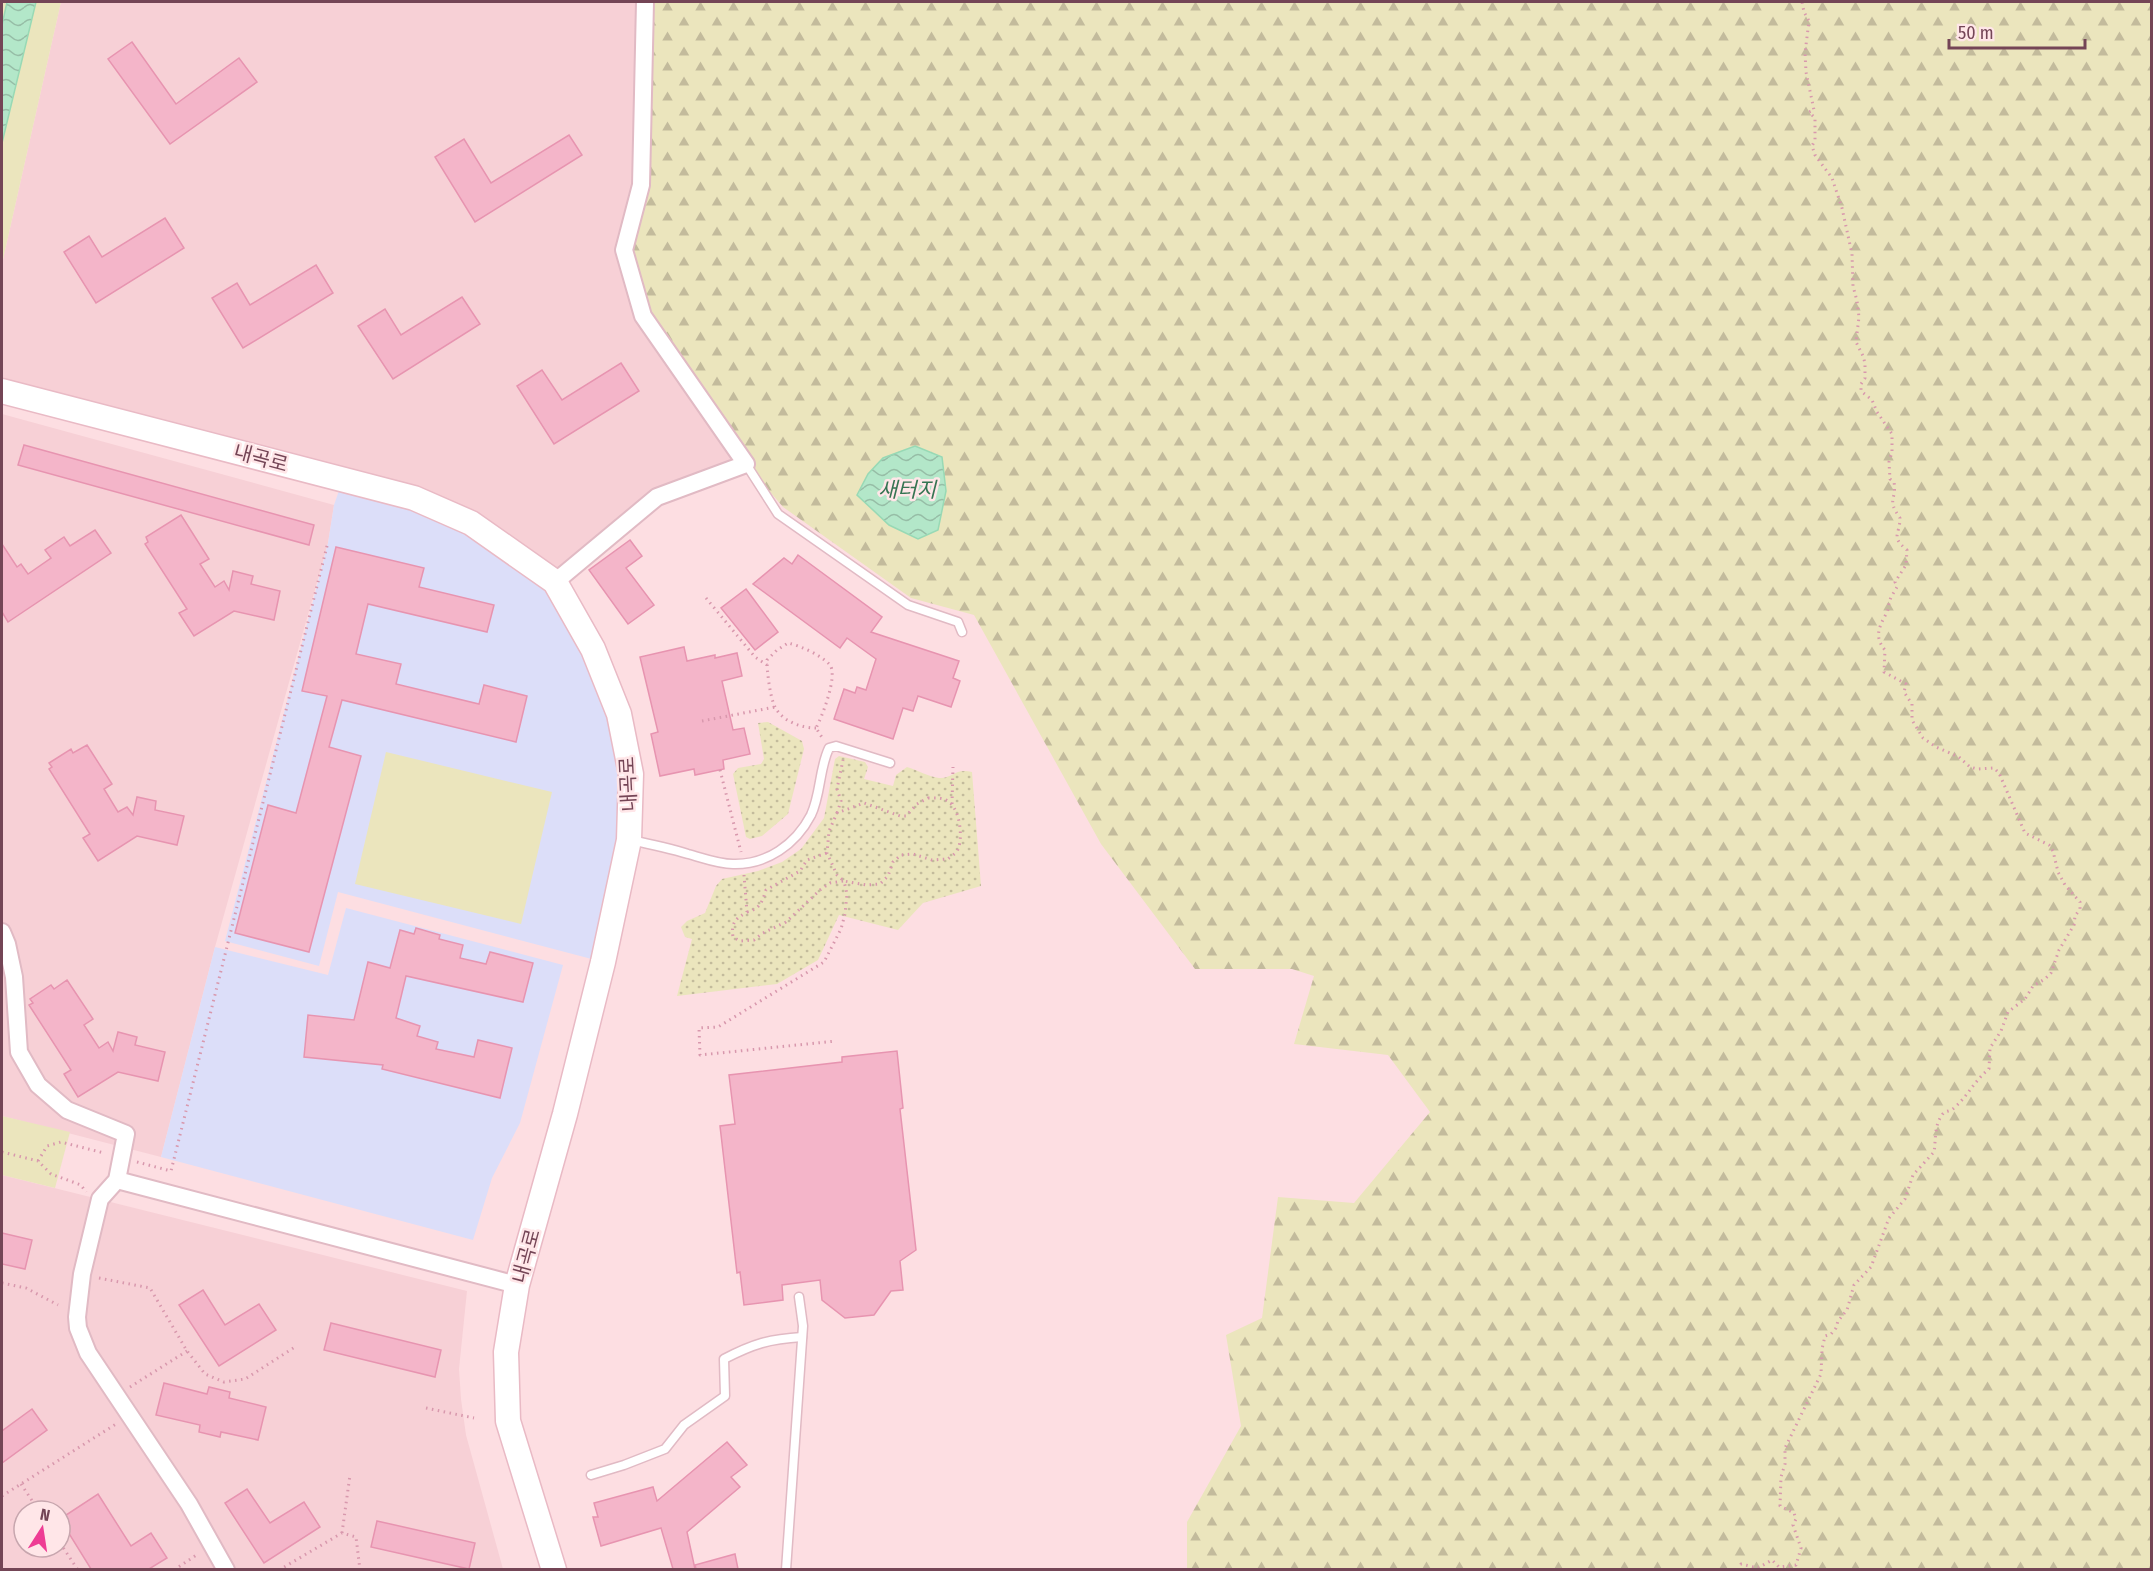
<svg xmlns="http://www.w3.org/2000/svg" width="2153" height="1571" viewBox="0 0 2153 1571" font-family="'Fira Sans Condensed','Noto Sans KR',sans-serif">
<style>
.residential{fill:#f7d0d6;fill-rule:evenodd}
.education{fill:#dcdef9}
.grass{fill:url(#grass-dots)}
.forest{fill:url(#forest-firs)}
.park{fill:#ebe5bd}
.water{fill:url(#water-waves);stroke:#98d9b5;stroke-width:1.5}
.building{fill:#f4b5c9;stroke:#e794b0;stroke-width:1.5}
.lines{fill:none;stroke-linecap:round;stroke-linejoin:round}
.service-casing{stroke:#e1bac4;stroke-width:11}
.minor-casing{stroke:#e1bac4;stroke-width:20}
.secondary-casing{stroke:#e9bac5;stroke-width:27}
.path{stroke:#d898ad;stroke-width:3;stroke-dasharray:1.5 4.5;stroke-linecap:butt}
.service{stroke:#fff;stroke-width:8}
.minor{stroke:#fff;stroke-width:16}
.secondary{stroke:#fff;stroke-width:24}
.labels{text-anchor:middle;stroke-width:5;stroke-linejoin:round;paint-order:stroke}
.street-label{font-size:20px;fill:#744556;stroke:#ffe6e8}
.water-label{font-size:21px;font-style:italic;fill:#367452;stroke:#ffe6e8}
</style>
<defs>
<pattern id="grass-dots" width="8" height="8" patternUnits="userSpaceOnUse" patternTransform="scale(1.5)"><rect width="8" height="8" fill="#ebe5bd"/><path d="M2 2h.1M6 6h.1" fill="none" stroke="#c3bb9c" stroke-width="1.8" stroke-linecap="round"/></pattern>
<pattern id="forest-firs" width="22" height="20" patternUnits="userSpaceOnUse" patternTransform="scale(1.5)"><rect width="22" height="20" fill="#ebe5bd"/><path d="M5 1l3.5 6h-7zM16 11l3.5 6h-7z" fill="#c3bb9c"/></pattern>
<pattern id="water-waves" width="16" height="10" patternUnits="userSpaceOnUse" patternTransform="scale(1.5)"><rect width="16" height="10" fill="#b3e7c9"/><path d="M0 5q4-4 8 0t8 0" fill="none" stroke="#96bda6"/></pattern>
</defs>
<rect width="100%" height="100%" fill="#fddee2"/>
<g class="residential">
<path d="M 61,2 L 645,2 L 746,464 L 657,497 L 555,582 L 471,523 L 2,393 L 2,264 Z"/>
<path d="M 2,414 L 334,505 L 328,543 L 215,947 L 161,1157 L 2,1116 Z"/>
<path d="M 2,1175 L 467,1291 L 459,1369 L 461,1399 L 466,1435 L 503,1569 L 2,1570 ZM 24,1511 L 60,1511 L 60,1547 L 24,1547 Z"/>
</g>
<g class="education">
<path d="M 343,479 L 414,498 L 555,582 L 631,774 L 603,962 L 338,892 L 319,966 L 225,941 L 328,543 L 334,505 Z"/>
<path d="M 346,908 L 563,965 L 520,1123 L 492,1178 L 473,1240 L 161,1157 L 215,947 L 328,975 Z"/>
</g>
<g class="grass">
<path d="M 768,722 L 802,741 L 804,749 L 788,814 L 762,836 L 750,839 L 746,837 L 733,774 L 738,768 L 761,764 L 764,759 L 758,723 Z"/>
<path d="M 839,756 L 865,762 L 868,767 L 864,779 L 893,786 L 896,775 L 907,767 C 917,770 929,777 939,778 C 953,779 954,768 972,772 L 981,886 L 923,903 L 898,930 L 839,915 L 818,960 L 777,984 L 677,996 L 692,939 L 685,937 L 681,927 L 687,921 L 705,913 L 716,886 L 722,879 L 758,871 L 782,862 L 801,849 L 824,818 L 835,759 Z"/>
</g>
<path class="forest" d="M 645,2 L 2151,2 L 2151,1569 L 1187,1569 L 1187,1522 L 1241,1426 L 1226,1335 L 1262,1318 L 1278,1197 L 1354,1203 L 1430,1112 L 1388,1055 L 1294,1044 L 1314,976 L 1292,969 L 1195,969 L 1101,844 L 974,615 L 911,598 L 783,507 L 746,464 L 643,316 L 624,250 L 641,185 Z"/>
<g class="park">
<path d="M 2,2 L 61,2 L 2,264 Z"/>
<path d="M 386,752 L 552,792 L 521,924 L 355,884 Z"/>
<path d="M 2,1116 L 70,1132 L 55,1188 L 2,1175 Z"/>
</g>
<g class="water">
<path d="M 7,2 L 36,2 L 2,143 L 2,25 Z"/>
<path d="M 915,446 L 942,457 L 946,491 L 938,530 L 918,539 L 889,525 L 857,495 L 868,474 L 883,458 Z"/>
</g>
<g class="building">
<path d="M 132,42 L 176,104 L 239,58 L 257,82 L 170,144 L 108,59 Z"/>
<path d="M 569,135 L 582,155 L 475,222 L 435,157 L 464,139 L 491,183 Z"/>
<path d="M 165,218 L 184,248 L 96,303 L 64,252 L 89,236 L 102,257 Z"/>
<path d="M 316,265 L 333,293 L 243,348 L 212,298 L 237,283 L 250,305 Z"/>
<path d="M 462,297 L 480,324 L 393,379 L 358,326 L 385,309 L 401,335 Z"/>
<path d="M 621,363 L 639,391 L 554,444 L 517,386 L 542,370 L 562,400 Z"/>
<path d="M 24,445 L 314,525 L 309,545 L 18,465 Z"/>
<path d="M 181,515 L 209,559 L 200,564 L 215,587 L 224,581 L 229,590 L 233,571 L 253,576 L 251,584 L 280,591 L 274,620 L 234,611 L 194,636 L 179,613 L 187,609 L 145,544 L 148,542 L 146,537 Z"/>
<path d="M 95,530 L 111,553 L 8,622 L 2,612 L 2,544 L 17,567 L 21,564 L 28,574 L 51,558 L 45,550 L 64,537 L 70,546 Z"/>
<path d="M 630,540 L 642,556 L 626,568 L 654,605 L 628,624 L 589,570 Z"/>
<path d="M 336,547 L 424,568 L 419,587 L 494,605 L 487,632 L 368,604 L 356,654 L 401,664 L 396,684 L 479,704 L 484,685 L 527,696 L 516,742 L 342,700 L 329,747 L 361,756 L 309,952 L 235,933 L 268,805 L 296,813 L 327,696 L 302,691 Z"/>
<path d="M 798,555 L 882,617 L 871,632 L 959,661 L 953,678 L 960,681 L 951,707 L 918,696 L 913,711 L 903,708 L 893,739 L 834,719 L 844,689 L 855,693 L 857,687 L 866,690 L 876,659 L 847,638 L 840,648 L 753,584 L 784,558 L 792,564 Z"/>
<path d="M 746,589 L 778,632 L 755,650 L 721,608 Z"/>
<path d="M 684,647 L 687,661 L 715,655 L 715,658 L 737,653 L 742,676 L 722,681 L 733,730 L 744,728 L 750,754 L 723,760 L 724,769 L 695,775 L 694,769 L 660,776 L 651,734 L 658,732 L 640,657 Z"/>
<path d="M 87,745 L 112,784 L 104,789 L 118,812 L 127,807 L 133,815 L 137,797 L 156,801 L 155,810 L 184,816 L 177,845 L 137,836 L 98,861 L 83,838 L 90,834 L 49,769 L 52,767 L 49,763 L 71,749 L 73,753 Z"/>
<path d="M 416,928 L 440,935 L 439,939 L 463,945 L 460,958 L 486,964 L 490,952 L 533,963 L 523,1002 L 406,976 L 396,1018 L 420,1026 L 417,1036 L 438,1042 L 436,1049 L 474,1057 L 478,1040 L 512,1048 L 500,1098 L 382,1069 L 383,1065 L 304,1057 L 308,1015 L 354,1020 L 368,962 L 390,968 L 400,930 L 414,934 Z"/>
<path d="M 67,980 L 93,1019 L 84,1025 L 99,1048 L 108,1042 L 113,1051 L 118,1032 L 137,1037 L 135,1045 L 165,1052 L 158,1081 L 118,1072 L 78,1097 L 64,1074 L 71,1070 L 29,1005 L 33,1003 L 30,999 L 51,985 L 54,989 Z"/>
<path d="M 897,1051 L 903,1108 L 900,1109 L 916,1250 L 900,1261 L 903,1290 L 891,1291 L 874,1315 L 845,1318 L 822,1300 L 820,1280 L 782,1285 L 783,1300 L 744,1305 L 740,1272 L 737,1273 L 720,1126 L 735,1124 L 729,1075 L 842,1062 L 842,1057 Z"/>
<path d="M 2,1233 L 32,1240 L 25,1269 L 2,1264 Z"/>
<path d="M 203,1290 L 225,1325 L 259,1304 L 276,1330 L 219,1366 L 179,1305 Z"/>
<path d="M 331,1323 L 441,1350 L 435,1377 L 324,1350 Z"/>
<path d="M 164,1383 L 207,1394 L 209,1387 L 230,1392 L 229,1398 L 266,1407 L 258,1440 L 221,1432 L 220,1437 L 199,1432 L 200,1425 L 156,1415 Z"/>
<path d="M 32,1409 L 47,1430 L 2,1463 L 2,1431 Z"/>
<path d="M 727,1442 L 747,1465 L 731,1477 L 740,1487 L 687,1532 L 695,1569 L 673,1569 L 661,1528 L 601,1546 L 593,1517 L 598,1517 L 594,1503 L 653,1487 L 657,1501 Z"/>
<path d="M 247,1489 L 270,1523 L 304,1502 L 320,1527 L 264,1563 L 225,1503 Z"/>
<path d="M 98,1494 L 131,1546 L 151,1533 L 167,1558 L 149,1569 L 91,1569 L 60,1519 Z"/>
<path d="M 377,1521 L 475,1543 L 469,1569 L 371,1547 Z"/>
<path d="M 735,1554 L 738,1569 L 696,1569 L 695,1565 Z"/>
</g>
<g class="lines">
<g class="service-casing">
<g id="service">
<path d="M 746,464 L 778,514 L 908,605 L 958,622 L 962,632"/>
<path d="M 630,840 C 650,844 669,848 688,854 C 703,858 718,864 733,864 C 767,865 796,844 811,815 C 821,794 819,769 829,748 L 836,746 L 890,763"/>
<path d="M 591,1475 L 624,1465 L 665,1449 L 684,1425 L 725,1396 L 724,1359 C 753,1344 769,1339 802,1337"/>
<path d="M 786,1570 L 803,1326 L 799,1297"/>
</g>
</g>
<g class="minor-casing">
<g id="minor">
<path d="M 555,582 L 657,497 L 746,464 L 643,316 L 624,250 L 641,185 L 645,2"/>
<path d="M 2,932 L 7,944 L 14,977 L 19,1052 L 38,1085 L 67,1110 L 126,1134 L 117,1180 L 100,1199 L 82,1274 L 77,1317 L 78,1328 L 88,1353 L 189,1504 L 226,1570"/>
<path d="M 117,1180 L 517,1285"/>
</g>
</g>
<g class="secondary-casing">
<path id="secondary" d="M 2,391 L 414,498 L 471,523 L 555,582 L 593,649 L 619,714 L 631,774 L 629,840 L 603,962 L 565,1114 L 517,1285 L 506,1352 L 508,1421 L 554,1570"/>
</g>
<g class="path">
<path d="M 706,598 L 755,657 L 767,665"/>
<path d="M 702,721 L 775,707"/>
<path d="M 816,728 C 801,728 782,721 775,707 C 770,697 767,672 767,660 L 777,650 L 788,643 C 801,646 821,655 830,665 C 838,676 822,717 816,728 L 823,739"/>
<path d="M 720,770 L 741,852"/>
<path d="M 928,798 C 936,798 944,797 950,803 C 960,811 963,838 958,849 C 957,853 951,856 948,859 L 932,860 L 913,854 L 901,855 L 893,862 L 888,876 L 880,884 L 866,885 L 844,881 L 837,875 L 827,853 L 829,831 L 837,813 L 864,803 L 900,816 L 906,816 L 917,804 Z"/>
<path d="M 952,804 L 953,767"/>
<path d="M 837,813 L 841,801 L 837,789 L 843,760"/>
<path d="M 744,875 L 747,912 C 735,919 731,923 733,937 L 740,941 L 754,940 L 763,933 L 786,922 L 820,890 L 830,883 L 844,881 L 847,894 L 845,914 L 841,929 L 824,962 L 718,1027 L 699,1028 L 700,1055 L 836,1041"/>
<path d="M 747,912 C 760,909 762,902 766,890 L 800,871 L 807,860 L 827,853"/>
<path d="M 2,1152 L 38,1161 L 51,1174 L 81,1185 L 86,1192"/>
<path d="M 38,1161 L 47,1146 L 61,1142 L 104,1153"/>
<path d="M 137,1162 L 171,1171 L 328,542"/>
<path d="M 99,1278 L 150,1288 L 187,1351 L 205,1374 L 224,1382 L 245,1379 L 295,1347"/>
<path d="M 2,1283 L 26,1288 L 58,1305"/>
<path d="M 130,1387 L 187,1351"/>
<path d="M 426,1408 L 474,1418"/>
<path d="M 21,1484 L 39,1511"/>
<path d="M 2,1496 L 116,1424"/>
<path d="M 342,1533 L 350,1475"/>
<path d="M 60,1543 L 78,1570"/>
<path d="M 174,1570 L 198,1554"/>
<path d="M 279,1570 L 342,1533 L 356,1537 L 360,1570"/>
<path d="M 1738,1570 L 1741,1564 L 1758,1568 L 1772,1560 L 1779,1567 L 1796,1565 L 1801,1548 L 1793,1525 L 1796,1519 L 1794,1513 L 1780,1506 L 1781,1477 L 1785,1464 L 1785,1448 L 1821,1374 L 1822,1349 L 1825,1336 L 1831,1334 L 1836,1328 L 1838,1321 L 1847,1310 L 1854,1285 L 1871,1267 L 1889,1218 L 1905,1199 L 1913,1175 L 1934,1152 C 1936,1140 1934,1126 1942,1115 C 1945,1110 1950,1112 1954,1108 C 1968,1096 1974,1081 1989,1069 L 1990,1048 L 2001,1031 L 2008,1012 L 2025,999 L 2033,986 L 2045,979 L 2051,973 L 2059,950 L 2074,925 L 2075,916 L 2080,909 L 2080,902 L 2065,885 L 2058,872 L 2053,851 L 2049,845 L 2025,833 L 1999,773 L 1994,768 L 1977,769 L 1970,767 L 1959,757 L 1936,747 L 1923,738 L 1912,720 L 1912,704 L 1904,692 L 1906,684 L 1884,672 L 1885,650 C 1874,637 1879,627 1886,614 C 1889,610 1888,605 1890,600 C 1891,596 1895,591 1897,587 L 1895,582 L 1906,565 L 1907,550 C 1890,536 1900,535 1900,518 C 1886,498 1897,501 1894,482 L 1890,479 L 1889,462 L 1892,452 L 1892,434 L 1877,412 L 1872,400 L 1861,391 L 1861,384 L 1865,378 L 1865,363 L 1863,356 L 1856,342 L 1859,317 L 1857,301 L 1853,286 L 1852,254 L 1842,208 L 1832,178 L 1815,155 L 1812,146 L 1815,140 L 1815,118 L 1809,112 L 1814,110 L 1806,72 L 1805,53 L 1809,21 L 1804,12 L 1802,2"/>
</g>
<use href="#service" class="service"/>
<use href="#minor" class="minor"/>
<use href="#secondary" class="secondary"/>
</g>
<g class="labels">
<g class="street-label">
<text transform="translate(261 458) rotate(15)" y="7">내곡로</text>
<text transform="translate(628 784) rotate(-93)" y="7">내곡로</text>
<text transform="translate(526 1256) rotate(-75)" y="7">내곡로</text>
</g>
<g class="water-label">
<text x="907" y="497">새터지</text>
</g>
</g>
<rect width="2153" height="1571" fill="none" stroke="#744556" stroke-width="6"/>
<g transform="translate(42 1529) rotate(12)"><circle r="28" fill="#ffe6e8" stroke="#c7a6ae" stroke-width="1.5"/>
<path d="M0-4.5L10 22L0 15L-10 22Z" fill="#ee3c94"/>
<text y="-9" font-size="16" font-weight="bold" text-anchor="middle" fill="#744556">N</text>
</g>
<path d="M1949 39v9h136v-9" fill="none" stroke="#744556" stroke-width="3"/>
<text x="1958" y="39" font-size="18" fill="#744556" stroke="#ffe6e8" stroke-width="4.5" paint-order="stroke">50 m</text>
</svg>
